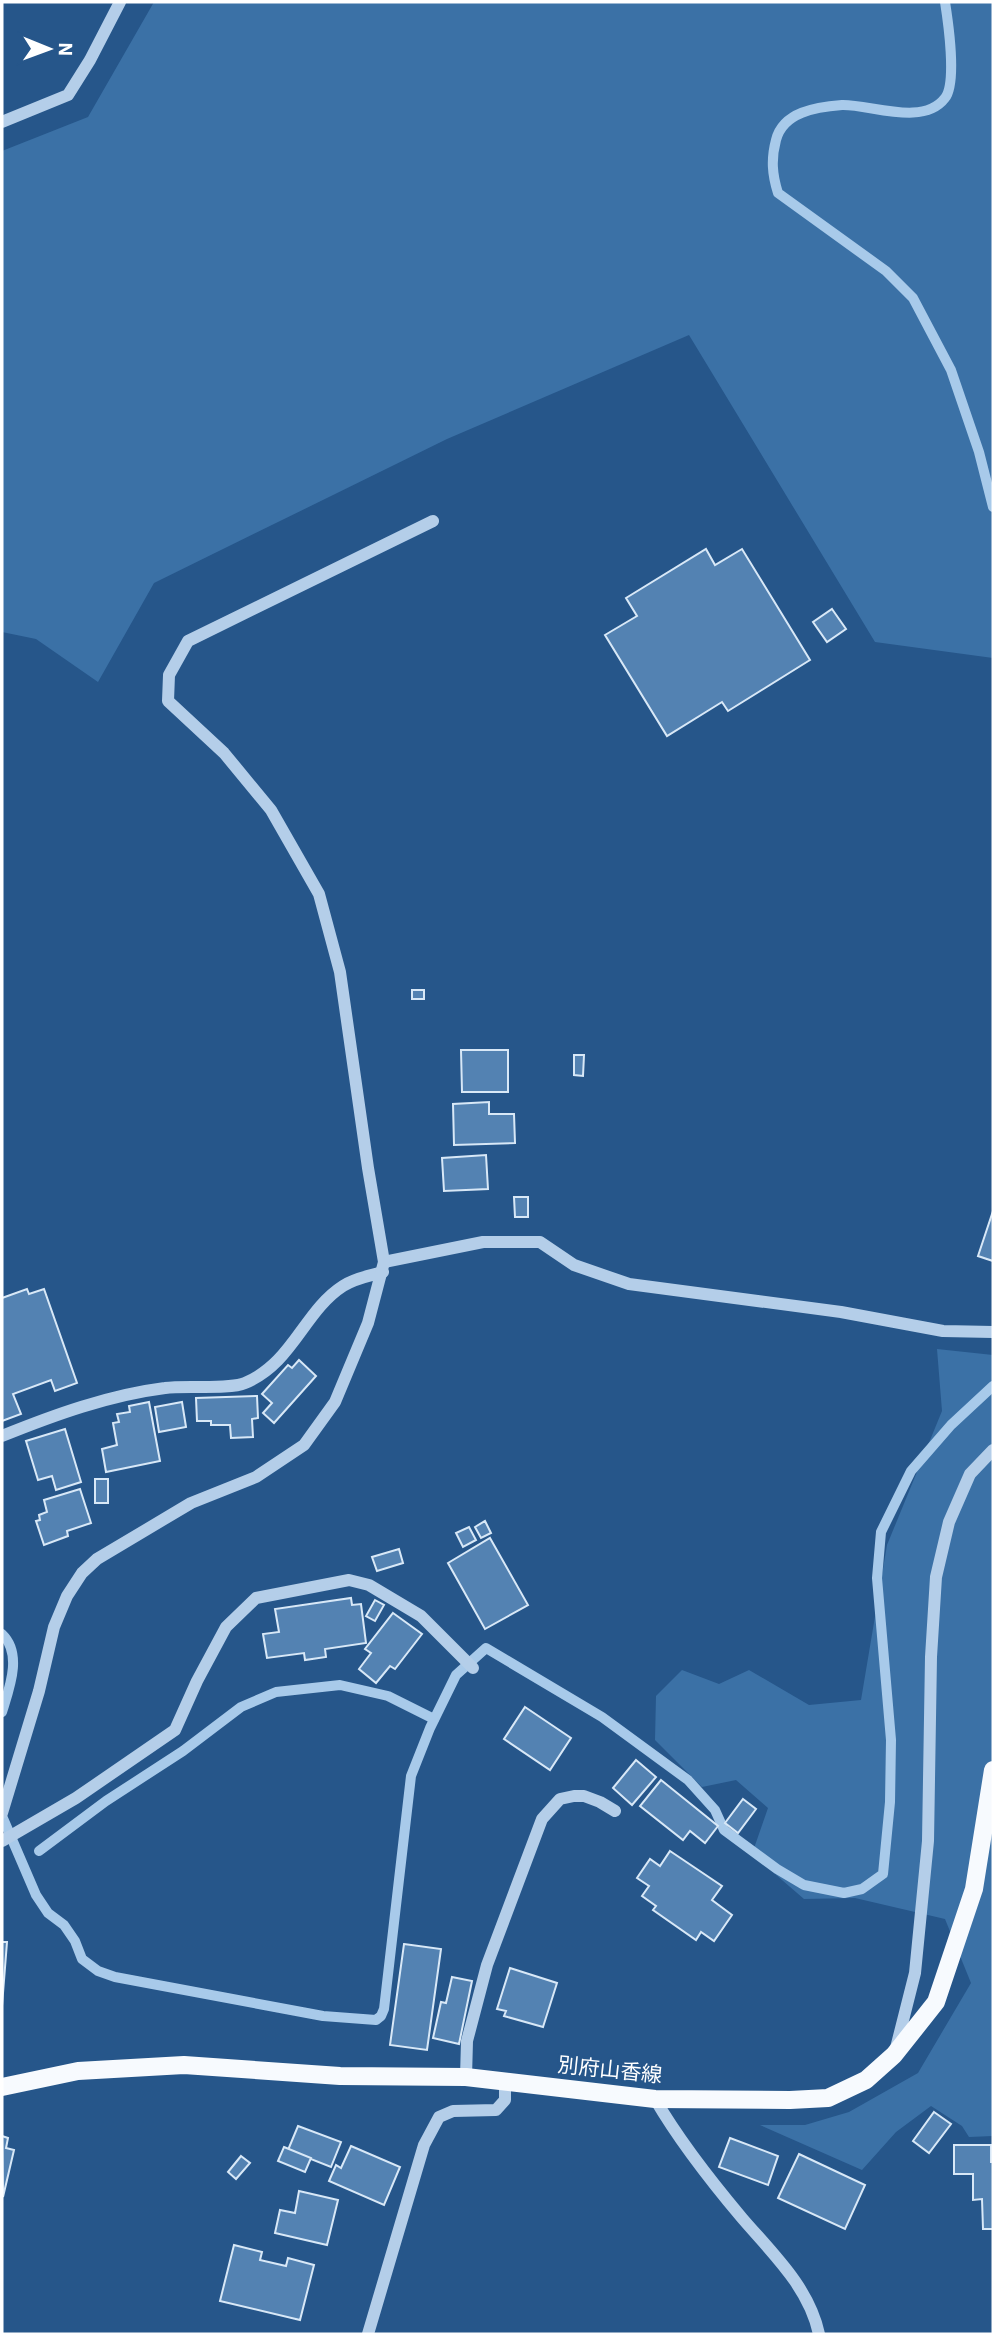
<svg xmlns="http://www.w3.org/2000/svg" width="995" height="2336" viewBox="0 0 995 2336" font-family="'IBM Plex Sans','Noto Sans JP',sans-serif">
<style>
.green{fill:#3b71a6}
.lines{fill:none;stroke-linecap:round;stroke-linejoin:round}
.stream{stroke:#a8caea;stroke-width:10}
.building{fill:#5382b2;stroke:#d8e8f7;stroke-width:2}
.minor{stroke:#b4cee9;stroke-width:12}
.major{stroke:#f7fafe;stroke-width:18}
.labels{text-anchor:middle;stroke-width:5;stroke-linejoin:round;paint-order:stroke}
.street-label{font-size:21px;fill:#fff;stroke:#26568a}
</style>
<rect width="100%" height="100%" fill="#26568a"/>
<g class="green">
<path d="M 154,2 L 993,2 L 993,658 L 875,642 L 689,335 L 447,439 L 154,583 L 98,682 L 36,639 L 2,632 L 2,151 L 88,117 Z"/>
<path d="M 937,1349 L 993,1355 L 993,2136 L 969,2137 L 962,2126 L 931,2106 L 896,2132 L 862,2170 L 760,2125 L 805,2125 L 849,2112 L 918,2073 L 971,1983 L 945,1919 L 855,1898 L 804,1899 L 752,1854 L 768,1808 L 736,1780 L 702,1787 L 655,1740 L 656,1696 L 682,1670 L 719,1684 L 749,1670 L 809,1705 L 861,1700 L 887,1545 L 942,1411 Z"/>
</g>
<g class="lines">
<g class="stream">
<path d="M 945,2 C 948,21 957,83 945,98 C 923,127 870,104 842,105 C 816,107 783,112 776,140 C 771,159 772,174 778,193 L 886,271 L 913,298 L 951,370 L 979,452 L 993,507"/>
<path d="M 2,1634 C 23,1654 9,1689 2,1712"/>
<path d="M 2,1816 L 36,1895 L 48,1913 L 64,1925 L 75,1941 L 82,1959 L 98,1971 L 115,1977 L 323,2016 L 376,2020 L 381,2016 L 384,2009 L 411,1776 L 430,1728 L 456,1675 L 486,1648 L 602,1717 L 688,1780 L 715,1810 L 724,1830 L 777,1869 L 804,1885 L 844,1893 L 862,1889 L 883,1874 L 890,1802 L 891,1740 L 877,1578 L 881,1532 L 911,1471 L 951,1425 L 993,1386"/>
<path d="M 39,1851 L 106,1801 L 183,1751 L 241,1707 L 276,1692 L 340,1685 L 388,1696 L 434,1719"/>
</g>
</g>
<g class="building">
<path d="M 706,549 L 715,565 L 742,549 L 810,660 L 728,711 L 722,702 L 667,736 L 605,635 L 637,616 L 626,598 Z"/>
<path d="M 832,609 L 846,629 L 827,642 L 813,622 Z"/>
<rect x="412" y="990" width="12" height="9"/>
<path d="M 461,1050 L 508,1050 L 508,1092 L 462,1092 Z"/>
<path d="M 574,1055 L 584,1055 L 583,1076 L 574,1075 Z"/>
<path d="M 489,1102 L 489,1114 L 514,1114 L 515,1143 L 454,1145 L 453,1104 Z"/>
<path d="M 486,1155 L 488,1189 L 444,1191 L 442,1158 Z"/>
<path d="M 514,1197 L 528,1197 L 528,1217 L 515,1217 Z"/>
<path d="M 993,1211 L 993,1261 L 978,1256 Z"/>
<path d="M 27,1289 L 29,1294 L 44,1289 L 77,1383 L 55,1391 L 51,1380 L 13,1394 L 21,1414 L 2,1421 L 2,1298 Z"/>
<path d="M 299,1360 L 316,1376 L 274,1423 L 263,1413 L 272,1403 L 262,1394 L 288,1365 L 292,1368 Z"/>
<path d="M 257,1396 L 258,1418 L 252,1419 L 253,1437 L 231,1438 L 230,1425 L 211,1425 L 211,1421 L 197,1421 L 196,1398 Z"/>
<path d="M 149,1402 L 160,1461 L 106,1472 L 102,1449 L 117,1445 L 113,1423 L 119,1422 L 117,1414 L 130,1412 L 129,1406 Z"/>
<path d="M 182,1402 L 186,1427 L 159,1432 L 155,1407 Z"/>
<path d="M 65,1429 L 81,1482 L 56,1490 L 52,1476 L 38,1480 L 26,1441 Z"/>
<rect x="95" y="1479" width="13" height="24"/>
<path d="M 80,1489 L 91,1523 L 67,1531 L 68,1536 L 44,1545 L 36,1521 L 40,1520 L 39,1515 L 47,1512 L 44,1500 Z"/>
<path d="M 485,1521 L 491,1533 L 481,1538 L 475,1527 Z"/>
<path d="M 469,1527 L 476,1540 L 463,1547 L 456,1533 Z"/>
<path d="M 490,1538 L 528,1605 L 485,1629 L 448,1563 Z"/>
<path d="M 399,1549 L 403,1563 L 377,1571 L 372,1557 Z"/>
<path d="M 351,1598 L 352,1605 L 361,1604 L 366,1643 L 325,1649 L 326,1657 L 305,1660 L 304,1653 L 267,1658 L 263,1634 L 279,1632 L 275,1609 Z"/>
<path d="M 375,1600 L 384,1605 L 375,1621 L 366,1616 Z"/>
<path d="M 393,1613 L 422,1634 L 395,1669 L 390,1666 L 376,1683 L 359,1669 L 371,1653 L 365,1649 Z"/>
<path d="M 525,1707 L 571,1738 L 550,1770 L 504,1739 Z"/>
<path d="M 636,1760 L 656,1777 L 632,1805 L 613,1788 Z"/>
<path d="M 661,1780 L 718,1826 L 705,1843 L 690,1831 L 683,1840 L 640,1806 Z"/>
<path d="M 743,1799 L 756,1809 L 738,1833 L 725,1823 Z"/>
<path d="M 670,1851 L 722,1886 L 712,1900 L 732,1915 L 714,1941 L 701,1932 L 696,1940 L 653,1910 L 656,1906 L 642,1896 L 649,1886 L 637,1878 L 650,1859 L 660,1866 Z"/>
<path d="M 2,1942 L 7,1942 L 2,2006 Z"/>
<path d="M 404,1944 L 441,1949 L 427,2050 L 390,2045 Z"/>
<path d="M 510,1968 L 557,1983 L 543,2027 L 504,2016 L 506,2011 L 497,2009 Z"/>
<path d="M 452,1977 L 472,1981 L 459,2044 L 433,2038 L 441,2002 L 446,2003 Z"/>
<path d="M 934,2112 L 951,2124 L 929,2153 L 913,2141 Z"/>
<path d="M 298,2126 L 341,2142 L 331,2167 L 288,2150 Z"/>
<path d="M 2,2136 L 8,2138 L 6,2148 L 14,2150 L 3,2197 Z"/>
<path d="M 730,2138 L 778,2156 L 768,2185 L 719,2167 Z"/>
<path d="M 954,2145 L 991,2145 L 991,2162 L 993,2162 L 993,2229 L 983,2229 L 982,2199 L 973,2200 L 973,2174 L 954,2174 Z"/>
<path d="M 351,2146 L 400,2167 L 384,2205 L 329,2181 L 336,2165 L 341,2168 Z"/>
<path d="M 284,2147 L 311,2158 L 305,2172 L 278,2161 Z"/>
<path d="M 799,2154 L 865,2185 L 845,2229 L 778,2198 Z"/>
<path d="M 241,2156 L 250,2163 L 236,2179 L 228,2172 Z"/>
<path d="M 299,2191 L 338,2200 L 327,2245 L 275,2233 L 280,2210 L 295,2213 Z"/>
<path d="M 234,2245 L 262,2252 L 260,2260 L 286,2266 L 288,2258 L 314,2265 L 300,2320 L 220,2301 Z"/>
</g>
<g class="lines">
<g class="minor">
<path d="M 2,122 L 68,95 L 90,60 L 120,2"/>
<path d="M 384,1262 L 483,1242 L 540,1242 L 574,1265 L 629,1284 L 841,1312 L 943,1331 L 993,1332"/>
<path d="M 2,1436 C 54,1415 109,1395 165,1388 C 185,1385 229,1390 245,1383 C 293,1363 304,1311 343,1286 C 355,1278 369,1276 383,1272"/>
<path d="M 2,1813 L 39,1691 L 54,1627 L 67,1596 L 82,1573 L 97,1559 L 191,1503 L 256,1477 L 304,1445 L 335,1402 L 368,1323 L 384,1262 L 368,1168 L 340,972 L 319,894 L 271,810 L 224,753 L 168,701 L 169,675 L 188,641 L 433,521"/>
<path d="M 2,1841 L 76,1798 L 175,1730 L 197,1681 L 226,1627 L 256,1598 L 349,1580 L 369,1585 L 421,1616 L 473,1668"/>
<path d="M 896,2048 L 915,1973 L 928,1841 L 931,1657 L 936,1577 L 949,1522 L 970,1474 L 993,1450"/>
<path d="M 466,2077 L 467,2041 L 487,1965 L 542,1819 L 560,1799 L 574,1796 L 584,1796 L 600,1802 L 615,1811"/>
<path d="M 655,2099 C 680,2142 710,2180 742,2218 C 772,2253 809,2287 819,2334"/>
<path d="M 368,2334 L 424,2145 L 439,2117 L 453,2111 L 496,2110 L 505,2100 L 505,2081"/>
</g>
<path class="major" d="M 2,2087 L 78,2071 L 184,2065 L 340,2076 L 466,2077 L 655,2099 L 790,2100 L 828,2098 L 866,2080 L 894,2055 L 936,2002 L 974,1889 L 993,1770"/>
</g>
<g class="labels">
<g class="street-label">
<text transform="translate(610 2070) rotate(6)" y="7">別府山香線</text>
</g>
</g>
<rect width="995" height="2336" fill="none" stroke="#ffffff" stroke-width="7"/>
<g transform="translate(49 49) rotate(91)" stroke="#26568a" stroke-width="5" paint-order="stroke">
<path d="M0-5L12 26L0 18L-12 26Z" fill="#ffffff"/>
<text y="-10" font-size="19" font-weight="bold" text-anchor="middle" fill="#ffffff">N</text>
</g>
</svg>
